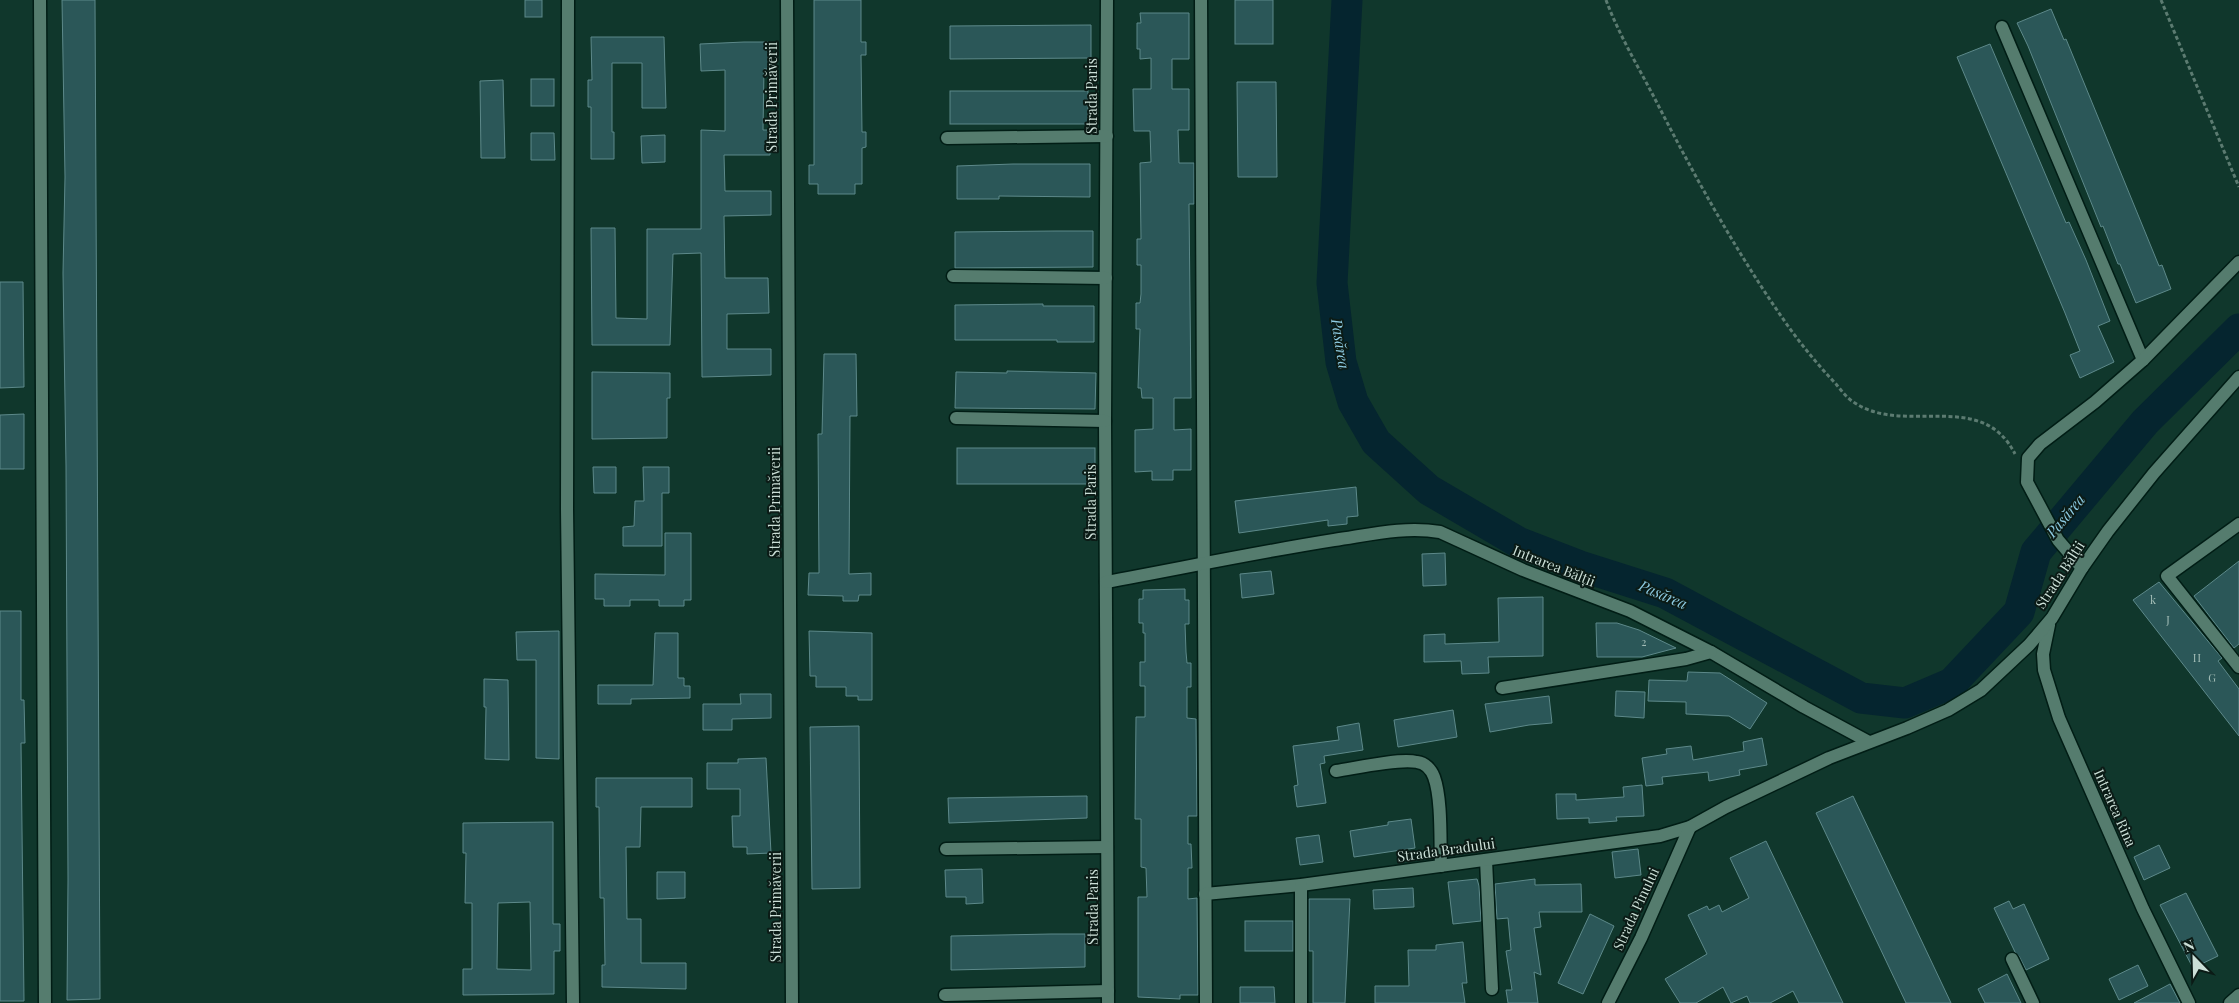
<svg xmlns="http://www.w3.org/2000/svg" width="2239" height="1003" viewBox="0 0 2239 1003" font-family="'Playfair Display',serif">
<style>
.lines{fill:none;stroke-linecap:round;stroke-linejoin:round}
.river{stroke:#05252f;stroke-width:31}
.building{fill:#2b5758;stroke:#5d898a;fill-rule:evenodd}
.minor-casing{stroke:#011d15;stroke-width:15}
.secondary-casing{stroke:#011d15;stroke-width:15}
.path{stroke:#5c7b71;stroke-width:3;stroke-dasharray:4 2.5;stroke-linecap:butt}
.minor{stroke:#557c6e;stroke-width:12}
.secondary{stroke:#557c6e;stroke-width:12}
.labels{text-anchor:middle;stroke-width:4;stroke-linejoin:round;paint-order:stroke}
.number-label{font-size:11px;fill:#a3bdb7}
.street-label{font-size:14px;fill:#cbdfd7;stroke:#0b1b16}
.water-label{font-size:15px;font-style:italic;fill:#8ecce3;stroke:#0b1b16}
</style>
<rect width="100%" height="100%" fill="#10372c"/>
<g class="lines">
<path class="river" d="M 1347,0 L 1332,283 L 1341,362 L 1353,402 L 1376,442 L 1429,490 L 1518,542 L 1580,566 L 1665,593 L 1861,698 L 1905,703 L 1952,683 L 2019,612 L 2036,552 L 2145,422 L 2239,329"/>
</g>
<g class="building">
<path d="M 62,0 L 95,0 L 100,999 L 67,1000 L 68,880 L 66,466 L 63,273 L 65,177 Z"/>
<rect x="525" y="0" width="17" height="17"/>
<path d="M 814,0 L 861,0 L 861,42 L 866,42 L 866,55 L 861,55 L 862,132 L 866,132 L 866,147 L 862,148 L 862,184 L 855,184 L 855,194 L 818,194 L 818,184 L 809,184 L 809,165 L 814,165 Z"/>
<rect x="1235" y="0" width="38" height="44"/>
<path d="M 2051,9 L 2064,40 L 2066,39 L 2159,266 L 2162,265 L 2171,289 L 2136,303 L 2120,264 L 2118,264 L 2103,226 L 2101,227 L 2028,46 L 2017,23 Z"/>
<path d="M 1140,13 L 1189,13 L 1189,59 L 1172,59 L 1172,89 L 1189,89 L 1189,130 L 1178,130 L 1179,163 L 1194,163 L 1194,204 L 1189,204 L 1191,398 L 1174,398 L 1174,430 L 1191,429 L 1191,470 L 1173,470 L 1173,480 L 1152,480 L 1152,471 L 1135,472 L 1135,430 L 1153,429 L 1153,398 L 1142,398 L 1141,388 L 1138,388 L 1140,329 L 1136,329 L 1136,303 L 1140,303 L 1141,294 L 1141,265 L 1137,265 L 1137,239 L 1141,239 L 1140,163 L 1151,162 L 1150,131 L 1134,131 L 1133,89 L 1151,89 L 1151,58 L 1140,59 L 1140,49 L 1137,49 L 1137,23 L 1141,23 Z"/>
<path d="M 1091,25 L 1091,58 L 950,59 L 950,26 Z"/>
<path d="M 591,37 L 664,37 L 666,108 L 642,108 L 642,63 L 612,63 L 612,132 L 614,132 L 614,159 L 591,159 L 591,107 L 588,107 L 588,80 L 592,80 Z"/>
<path d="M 744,42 L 768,42 L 769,69 L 764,69 L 763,130 L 770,130 L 770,155 L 724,155 L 725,191 L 771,191 L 771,215 L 724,216 L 725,278 L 768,278 L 769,313 L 727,314 L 727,349 L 771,349 L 771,375 L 702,377 L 701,253 L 673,254 L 670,345 L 592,345 L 591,228 L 615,228 L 616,318 L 647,319 L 647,229 L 701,229 L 701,130 L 725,131 L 725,70 L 701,71 L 700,44 Z"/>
<path d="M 1990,44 L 2066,223 L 2069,222 L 2086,260 L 2110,321 L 2098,326 L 2114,362 L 2080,378 L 2070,355 L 2080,351 L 2065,313 L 1957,57 Z"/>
<rect x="531" y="79" width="23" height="27"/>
<path d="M 503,80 L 505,158 L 481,158 L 480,81 Z"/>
<path d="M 1237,82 L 1276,82 L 1277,177 L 1238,177 Z"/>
<rect x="950" y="91" width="138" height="33"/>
<path d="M 531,133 L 554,133 L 555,160 L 531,160 Z"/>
<path d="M 665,135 L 665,162 L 642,163 L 641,136 Z"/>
<path d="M 1013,164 L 1090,164 L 1090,197 L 999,196 L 999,199 L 957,199 L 957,166 Z"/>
<path d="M 1056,231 L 1093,231 L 1093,267 L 955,268 L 955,232 Z"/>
<path d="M 0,282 L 23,282 L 24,387 L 0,388 Z"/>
<path d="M 1043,304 L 1043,306 L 1094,306 L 1094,342 L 1057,342 L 1057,340 L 955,340 L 955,305 Z"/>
<path d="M 824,354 L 856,354 L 857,416 L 850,416 L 849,574 L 871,573 L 871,595 L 859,595 L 858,601 L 843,601 L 843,596 L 808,595 L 809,573 L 819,573 L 818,434 L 822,434 Z"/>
<path d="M 1007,371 L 1096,373 L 1095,409 L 955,408 L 956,372 L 1007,373 Z"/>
<path d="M 592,372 L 670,373 L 670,398 L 667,398 L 667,438 L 592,439 Z"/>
<path d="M 24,414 L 24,469 L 0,469 L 0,415 Z"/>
<rect x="957" y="448" width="138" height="36"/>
<path d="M 593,467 L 616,467 L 616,493 L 594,493 Z"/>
<path d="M 643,467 L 669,467 L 669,493 L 662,493 L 662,546 L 623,546 L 623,527 L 634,526 L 635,501 L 644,501 Z"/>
<path d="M 1356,487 L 1358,516 L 1347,517 L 1347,524 L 1328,526 L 1328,520 L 1239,533 L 1235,501 Z"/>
<path d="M 665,533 L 691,533 L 691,600 L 684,600 L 684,606 L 659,606 L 659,600 L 630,600 L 630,606 L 604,606 L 604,599 L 595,599 L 595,574 L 665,575 Z"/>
<path d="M 1445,553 L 1446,585 L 1423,586 L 1422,554 Z"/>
<path d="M 2239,561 L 2239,644 L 2234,648 L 2194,596 Z"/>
<path d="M 1271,571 L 1274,594 L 1242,598 L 1240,574 Z"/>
<path d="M 2159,582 L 2222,658 L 2218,661 L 2239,689 L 2239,736 L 2133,600 Z"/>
<path d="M 1185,589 L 1185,600 L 1189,600 L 1189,624 L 1185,624 L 1186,652 L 1187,663 L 1191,663 L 1191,687 L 1187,687 L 1187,718 L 1196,719 L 1197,816 L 1188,816 L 1188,844 L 1191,844 L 1192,868 L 1188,868 L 1188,899 L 1197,898 L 1198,995 L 1180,995 L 1180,999 L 1138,997 L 1138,897 L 1147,897 L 1146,868 L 1141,867 L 1141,819 L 1135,819 L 1136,717 L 1145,717 L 1145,686 L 1140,686 L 1140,662 L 1145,662 L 1145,633 L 1143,633 L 1143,623 L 1139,623 L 1139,599 L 1143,599 L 1143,590 Z"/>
<path d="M 1543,597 L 1543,656 L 1488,657 L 1489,673 L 1462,674 L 1461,661 L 1424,662 L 1424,635 L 1445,634 L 1445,644 L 1499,642 L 1498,598 Z"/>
<path d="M 0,611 L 21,611 L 21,700 L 24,700 L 25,743 L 21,743 L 24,1001 L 0,1001 Z"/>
<path d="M 1596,623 L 1617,623 L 1639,630 L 1676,648 L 1642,657 L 1597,657 Z"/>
<path d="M 559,631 L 559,759 L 536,758 L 536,660 L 517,660 L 516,632 Z"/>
<path d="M 809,631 L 872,633 L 872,700 L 858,700 L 858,696 L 846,696 L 846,687 L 816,687 L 816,676 L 810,676 Z"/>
<path d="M 655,633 L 678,633 L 678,678 L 684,678 L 684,686 L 690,686 L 690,698 L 631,699 L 631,704 L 598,704 L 598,685 L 653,685 Z"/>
<path d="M 1688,672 L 1720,673 L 1767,703 L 1750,729 L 1729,716 L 1686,714 L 1686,702 L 1648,701 L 1649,680 L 1687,681 Z"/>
<path d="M 484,679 L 508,680 L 509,760 L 485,759 L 486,707 L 484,707 Z"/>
<path d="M 1616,691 L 1645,692 L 1644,718 L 1615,716 Z"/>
<path d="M 740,694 L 771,694 L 771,718 L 732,719 L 732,730 L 703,730 L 703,704 L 741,704 Z"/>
<path d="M 1549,696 L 1552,723 L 1529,725 L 1490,732 L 1485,704 Z"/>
<path d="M 1453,710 L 1457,737 L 1398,747 L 1394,720 Z"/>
<path d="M 1359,723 L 1363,750 L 1324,756 L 1325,763 L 1320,764 L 1326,803 L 1297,807 L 1294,786 L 1298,785 L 1293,746 L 1339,740 L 1337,727 Z"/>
<path d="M 859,726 L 860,888 L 812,889 L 810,727 Z"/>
<path d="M 1762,738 L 1767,765 L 1739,770 L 1740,775 L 1709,781 L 1708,772 L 1662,777 L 1663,784 L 1646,786 L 1642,758 L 1667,754 L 1666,749 L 1691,746 L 1693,760 L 1744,751 L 1743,742 Z"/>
<path d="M 766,758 L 771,853 L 747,854 L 747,847 L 733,847 L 732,816 L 740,816 L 740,789 L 707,789 L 707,763 L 738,763 L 738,759 Z"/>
<path d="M 596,778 L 692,778 L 692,807 L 641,807 L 640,847 L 626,847 L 627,919 L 641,919 L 641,963 L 686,963 L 686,989 L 602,987 L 602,965 L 605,965 L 604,898 L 600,898 L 599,807 L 596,807 Z"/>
<path d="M 1642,785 L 1644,816 L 1616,817 L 1617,821 L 1589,823 L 1589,818 L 1557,819 L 1556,794 L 1576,794 L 1576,800 L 1624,797 L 1623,787 Z"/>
<path d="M 1087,796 L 1087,818 L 949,823 L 948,798 Z"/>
<path d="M 1853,796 L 1951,1003 L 1906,1003 L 1816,813 Z"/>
<path d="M 1411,819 L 1415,848 L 1354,857 L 1350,831 L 1388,825 L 1388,822 Z"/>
<path d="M 553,822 L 553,924 L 560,924 L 560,951 L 554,951 L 554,994 L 463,995 L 463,969 L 472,969 L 472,903 L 465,903 L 466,853 L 463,853 L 463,823 ZM 530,902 L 531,970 L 497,969 L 498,903 Z"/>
<path d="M 1319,835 L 1323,862 L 1300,865 L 1296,838 Z"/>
<path d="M 1766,841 L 1843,1003 L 1799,1003 L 1793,991 L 1770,1003 L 1750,1003 L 1747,996 L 1731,1003 L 1723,987 L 1696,1003 L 1680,1003 L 1665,979 L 1707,954 L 1688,915 L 1707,906 L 1709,910 L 1719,905 L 1722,912 L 1749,898 L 1730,858 Z"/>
<path d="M 2159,845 L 2170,868 L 2144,880 L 2134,857 Z"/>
<path d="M 1638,849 L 1641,875 L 1615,878 L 1612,852 Z"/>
<path d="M 982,869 L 983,903 L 966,904 L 966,897 L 946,897 L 945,870 Z"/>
<path d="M 657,872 L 685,872 L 685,898 L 657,899 Z"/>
<path d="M 1477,879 L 1479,886 L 1481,921 L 1453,924 L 1448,882 Z"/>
<path d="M 1535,879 L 1535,885 L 1581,884 L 1582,912 L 1539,912 L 1541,927 L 1534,928 L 1541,975 L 1534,972 L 1538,1003 L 1508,1003 L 1506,990 L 1512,990 L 1506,951 L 1511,950 L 1508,918 L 1497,919 L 1495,884 Z"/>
<path d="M 1413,888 L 1414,907 L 1374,909 L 1373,890 Z"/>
<path d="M 2186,893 L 2218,956 L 2193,968 L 2160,905 Z"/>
<path d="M 1309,899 L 1350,899 L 1345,1003 L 1313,1003 L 1313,951 L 1309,951 Z"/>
<path d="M 2009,901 L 2013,909 L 2024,904 L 2049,959 L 2026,970 L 2019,956 L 2015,952 L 1994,908 Z"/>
<path d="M 1590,914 L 1614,926 L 1583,994 L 1558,983 Z"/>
<rect x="1245" y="921" width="48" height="30"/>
<path d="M 1051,934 L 1085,934 L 1085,967 L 951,970 L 951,936 Z"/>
<path d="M 1463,942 L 1467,983 L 1462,983 L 1465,1003 L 1375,1003 L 1375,986 L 1409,986 L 1408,950 L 1436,950 L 1436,945 Z"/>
<path d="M 2138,965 L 2148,986 L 2119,1000 L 2109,979 Z"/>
<path d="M 2007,974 L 2021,1003 L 1985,1003 L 1978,989 Z"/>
<path d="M 2170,984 L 2180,1003 L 2134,1003 Z"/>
<path d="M 1240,987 L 1274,987 L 1275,1003 L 1240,1003 Z"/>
</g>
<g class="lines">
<g class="minor-casing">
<g id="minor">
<path d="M 40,0 L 45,1003"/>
<path d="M 568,0 L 567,509 L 573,1003"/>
<path d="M 787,0 L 792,1003"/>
<path d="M 1107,0 L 1105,421 L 1108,1003"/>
<path d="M 1201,0 L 1206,1003"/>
<path d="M 2002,27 L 2143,360"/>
<path d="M 947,138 L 1107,136"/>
<path d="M 953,276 L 1106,278"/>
<path d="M 956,418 L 1105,421"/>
<path d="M 2239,524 L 2167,576 L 2239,667"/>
<path d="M 2082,568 L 2058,540 L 2027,482 L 2028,458 L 2040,444 L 2095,402 L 2143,360 L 2239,262"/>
<path d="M 1106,582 C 1182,568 1258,552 1334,540 C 1369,535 1404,526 1440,532 L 1523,570 L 1630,611 L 1711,652 L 1804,707 L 1869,742"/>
<path d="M 2049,625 L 2043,654 L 2044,670 L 2059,718 L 2143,909 L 2189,1003"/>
<path d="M 1502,688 L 1686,659 L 1711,652"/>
<path d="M 1336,771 C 1356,768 1399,758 1417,762 C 1425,763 1431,769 1434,777 C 1442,799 1440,841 1441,866"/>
<path d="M 946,849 L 1107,847"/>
<path d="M 1486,860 L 1492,989"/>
<path d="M 1205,894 L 1301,885 L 1660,836 L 1690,827 L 1726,807 L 1829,758 L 1907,728 L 1948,710 L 1981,690 L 2029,645 L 2052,618 L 2082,568 L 2108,531 L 2154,473 L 2239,377"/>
<path d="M 2012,959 L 2033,1003"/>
<path d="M 945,995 L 1108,991"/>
<path d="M 1301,1003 L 1301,885"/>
<path d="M 1608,1003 L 1641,938 L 1690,827"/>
</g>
</g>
<g class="secondary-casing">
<path id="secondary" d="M 2230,1003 L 2239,995"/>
</g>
<g class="path">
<path d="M 1606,0 C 1619,35 1639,68 1656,101 C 1696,179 1738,255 1788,326 C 1803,347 1819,366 1836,384 C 1841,390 1846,397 1852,401 C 1903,438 1981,387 2015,454"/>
<path d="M 2161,0 L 2239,187"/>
</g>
<use href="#minor" class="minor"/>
<use href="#secondary" class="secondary"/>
</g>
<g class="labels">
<g class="number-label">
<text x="2153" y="604">k</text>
<text x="2168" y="624">J</text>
<text x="1644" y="646">2</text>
<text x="2197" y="662">H</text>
<text x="2212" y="682">G</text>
</g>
<g class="street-label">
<text transform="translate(1092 96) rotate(-90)" y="5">Strada Paris</text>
<text transform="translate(772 97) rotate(-90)" y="5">Strada Primăverii</text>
<text transform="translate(775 502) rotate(-90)" y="5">Strada Primăverii</text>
<text transform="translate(1091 502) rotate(-90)" y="5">Strada Paris</text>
<text transform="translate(1554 566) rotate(22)" y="5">Intrarea Bălții</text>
<text transform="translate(2060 575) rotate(-57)" y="5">Strada Bălții</text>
<text transform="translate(2115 808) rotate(66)" y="5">Intrarea Rina</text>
<text transform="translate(1446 850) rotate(-8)" y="5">Strada Bradului</text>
<text transform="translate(776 907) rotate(-90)" y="5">Strada Primăverii</text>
<text transform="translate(1093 907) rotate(-90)" y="5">Strada Paris</text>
<text transform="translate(1636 909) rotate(-65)" y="5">Strada Pinului</text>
</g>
<g class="water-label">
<text transform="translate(1340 344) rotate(81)" y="5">Pasărea</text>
<text transform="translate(2066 516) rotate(-50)" y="5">Pasărea</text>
<text transform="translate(1663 595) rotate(23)" y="5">Pasărea</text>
</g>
</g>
<g transform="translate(2194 958) rotate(337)" stroke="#0b1b16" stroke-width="4" paint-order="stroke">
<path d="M0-4L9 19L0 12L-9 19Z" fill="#cbdfd7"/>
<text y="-8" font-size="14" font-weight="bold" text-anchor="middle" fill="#cbdfd7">N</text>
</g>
</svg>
